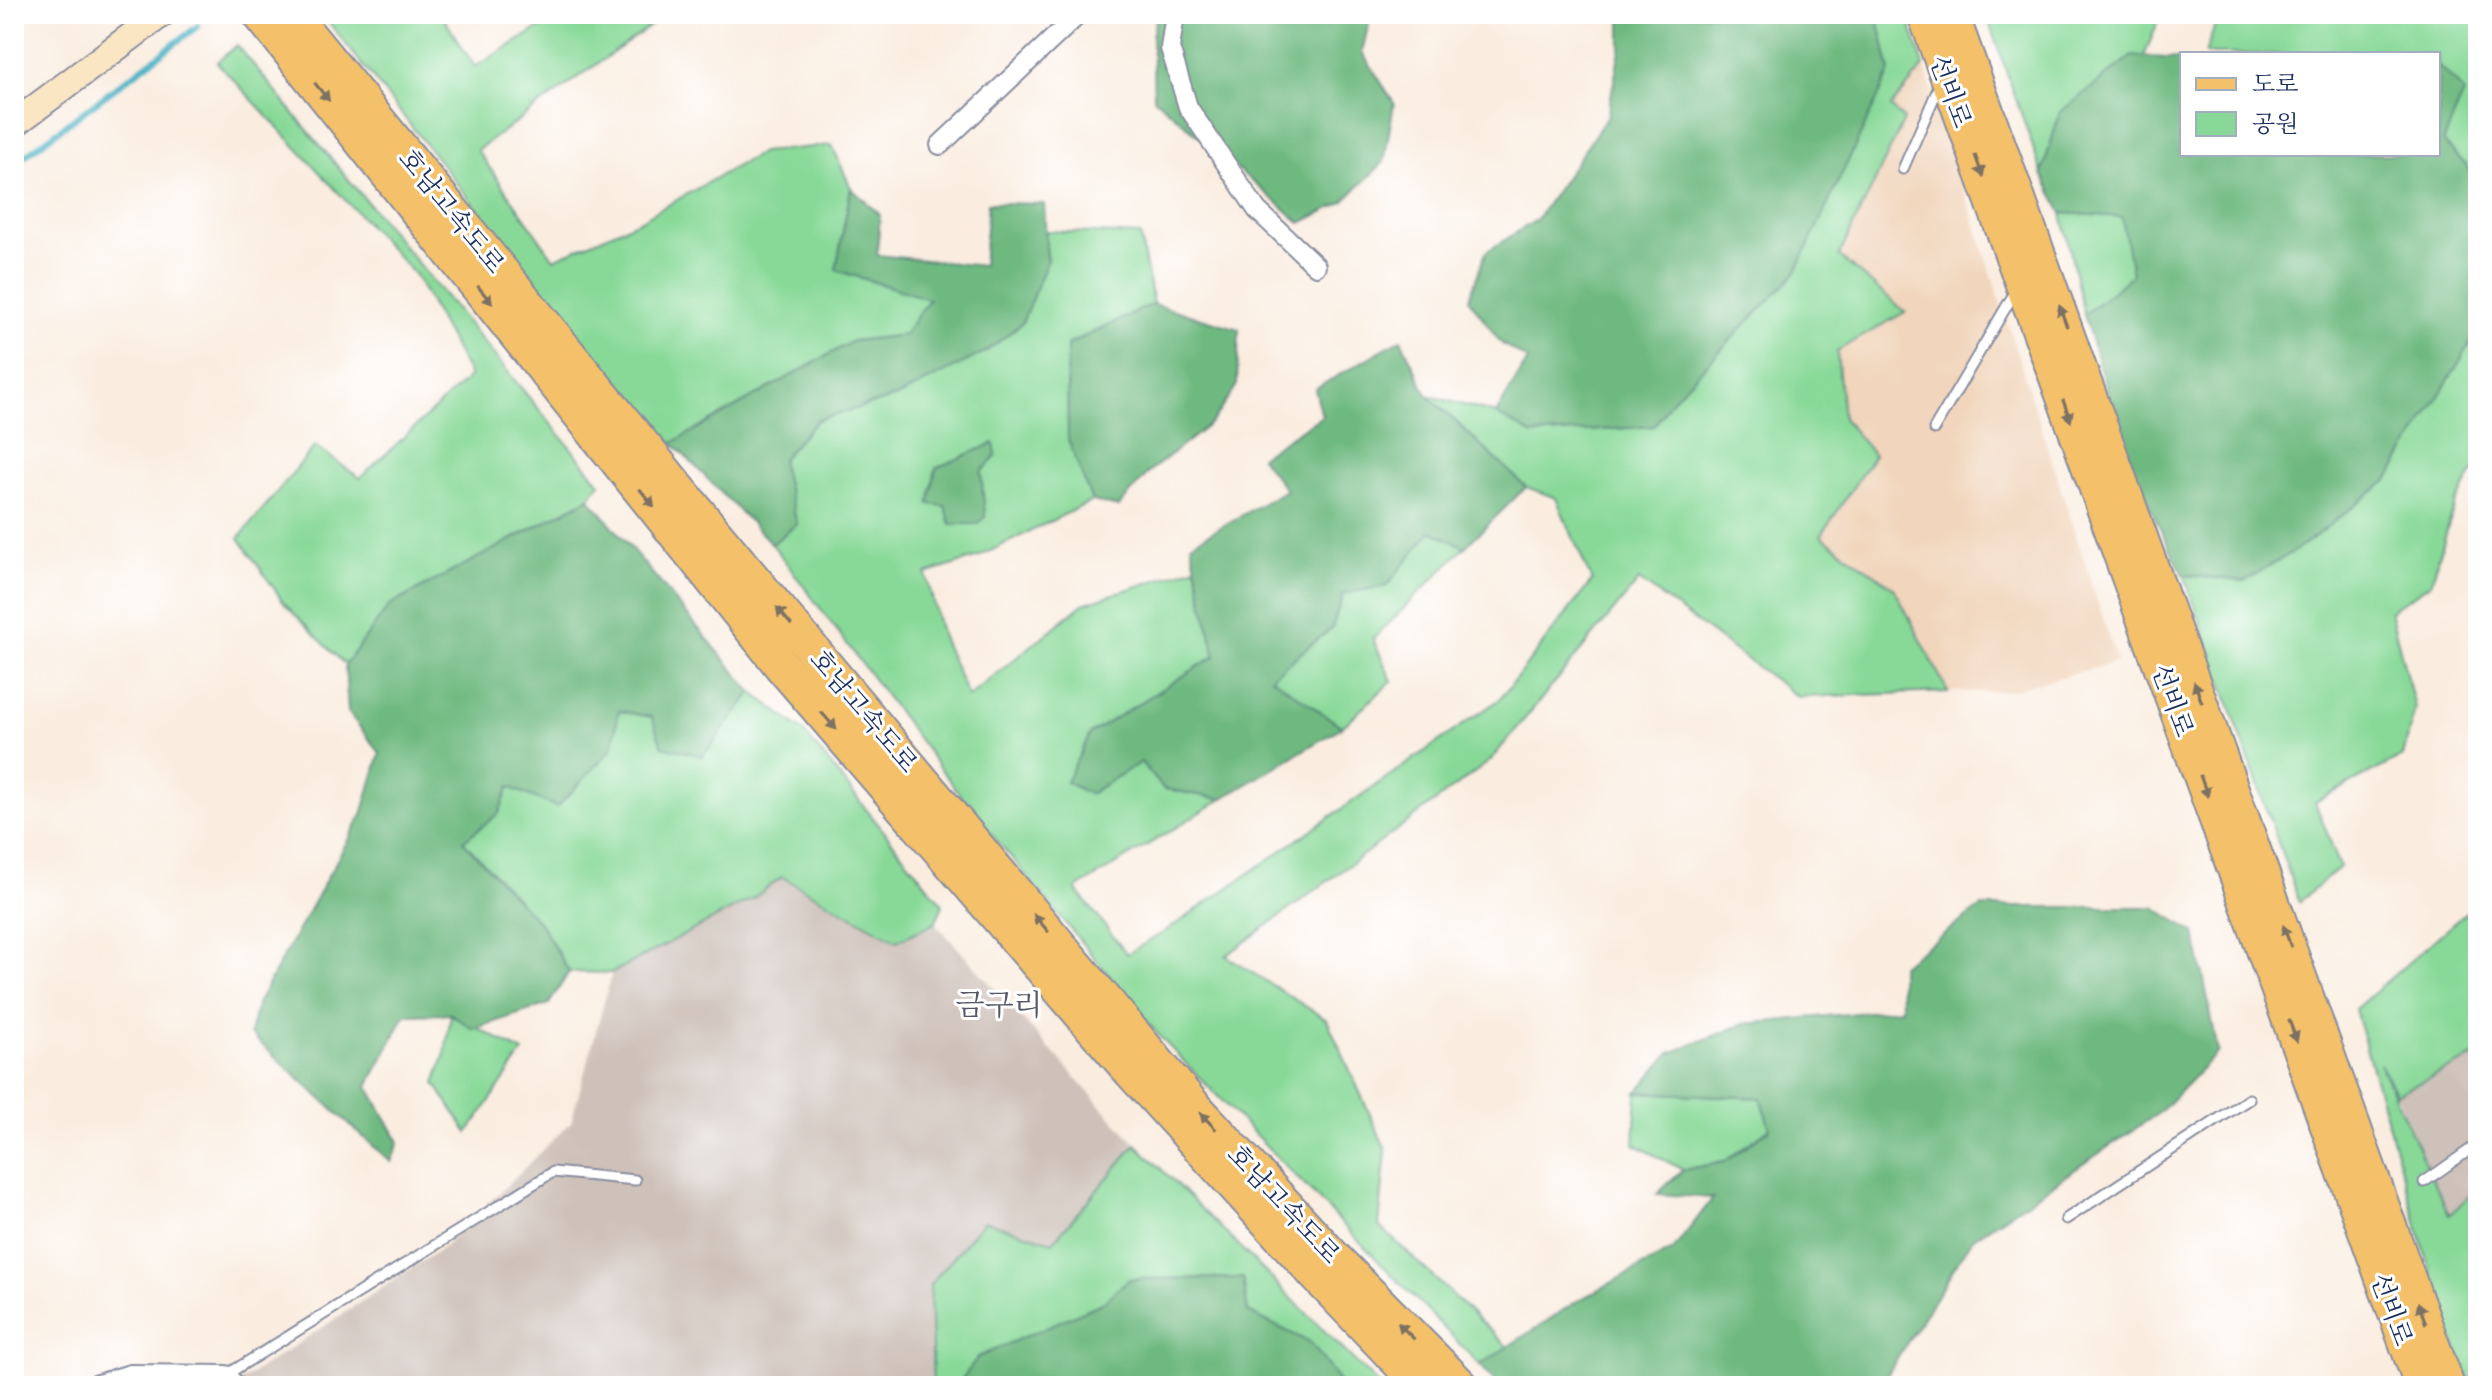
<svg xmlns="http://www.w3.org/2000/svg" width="2492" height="1400" viewBox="0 0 2492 1400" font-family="'IM FELL Double Pica','Noto Serif KR',serif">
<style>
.built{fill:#f1d5bc}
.industrial{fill:#cec1b9}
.green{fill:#88d998;stroke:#52847b;stroke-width:2;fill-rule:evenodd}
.forest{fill:#6eb980;stroke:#44746f;stroke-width:2}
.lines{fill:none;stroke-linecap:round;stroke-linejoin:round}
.stream{stroke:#46b1c4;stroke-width:6}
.lane-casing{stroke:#8a8e9f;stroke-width:13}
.street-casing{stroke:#8a8e9f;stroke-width:22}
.secondary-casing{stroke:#8a8e9f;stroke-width:30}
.primary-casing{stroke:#8a8e9f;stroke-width:34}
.highway-casing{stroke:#8a8e9f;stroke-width:38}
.lane{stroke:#fff;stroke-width:9}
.street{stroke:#fff;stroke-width:18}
.secondary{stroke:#fbe6c4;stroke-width:26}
.primary{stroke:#f4c16b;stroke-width:30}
.highway{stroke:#f4c16b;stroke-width:34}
.oneway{fill:#7d7164}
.labels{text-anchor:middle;stroke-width:6;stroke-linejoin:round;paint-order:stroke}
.street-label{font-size:26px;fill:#1b2f5e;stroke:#fff}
.quarter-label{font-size:30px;fill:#565768;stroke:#fff}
</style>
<rect width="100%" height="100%" fill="#fff"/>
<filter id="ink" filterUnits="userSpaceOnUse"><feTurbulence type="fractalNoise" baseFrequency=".0125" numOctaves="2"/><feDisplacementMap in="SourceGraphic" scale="16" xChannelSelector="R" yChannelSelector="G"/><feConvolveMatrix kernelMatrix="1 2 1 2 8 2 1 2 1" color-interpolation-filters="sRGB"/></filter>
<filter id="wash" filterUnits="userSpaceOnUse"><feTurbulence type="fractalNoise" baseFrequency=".006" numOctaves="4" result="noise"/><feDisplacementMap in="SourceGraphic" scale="32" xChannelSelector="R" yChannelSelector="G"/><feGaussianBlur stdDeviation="1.8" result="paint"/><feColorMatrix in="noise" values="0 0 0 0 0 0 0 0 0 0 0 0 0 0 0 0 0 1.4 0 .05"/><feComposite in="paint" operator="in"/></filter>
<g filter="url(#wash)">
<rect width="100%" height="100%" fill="#faede0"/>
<path class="built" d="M 1924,66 L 2117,662 L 2008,691 L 1948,692 L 1894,588 L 1821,536 L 1874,456 L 1843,418 L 1837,351 L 1839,256 L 1903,120 L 1891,108 Z"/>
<g class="industrial">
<path d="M 782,876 L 897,941 L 935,923 L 1136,1144 L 1053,1242 L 931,1284 L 933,1386 L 234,1386 L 445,1246 L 571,1122 L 612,973 L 752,899 Z"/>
<path d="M 2478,1055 L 2478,1188 L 2449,1216 L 2396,1094 Z"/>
</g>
<g class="green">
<path d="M 322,14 L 441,14 L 475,67 L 562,14 L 667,14 L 477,150 L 554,259 L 639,221 L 762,152 L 832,145 L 851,188 L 836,270 L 930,299 L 904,335 L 853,341 L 672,443 L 580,338 Z"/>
<path d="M 1877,14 L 1907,14 L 1924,66 L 1891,107 L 1904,120 L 1839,256 L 1905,312 L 1837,351 L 1843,418 L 1874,455 L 1821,536 L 1894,588 L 1948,692 L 1798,697 L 1639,580 L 1490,761 L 1226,956 L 1327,1020 L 1386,1150 L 1379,1226 L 1508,1347 L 1480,1365 L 1160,1037 L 970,808 L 772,544 L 797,524 L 781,460 L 817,420 L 896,397 L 987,351 L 1022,323 L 1047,261 L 1045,231 L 1140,235 L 1153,304 L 1067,345 L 1068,439 L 1092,501 L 978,557 L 926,574 L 942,637 L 968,697 L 1083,604 L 1196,567 L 1215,656 L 1090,734 L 1089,794 L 1141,762 L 1164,789 L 1222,799 L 1076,889 L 1127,954 L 1166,931 L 1500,699 L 1592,581 L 1556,498 L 1526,487 L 1427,395 L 1496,414 L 1533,435 L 1654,426 L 1890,72 ZM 996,457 L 981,472 L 985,517 L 952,524 L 945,506 Z"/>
<path d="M 1986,14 L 2161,14 L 2143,59 L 2060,112 L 2042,173 Z"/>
<path d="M 2219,14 L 2478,14 L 2478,177 L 2443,142 L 2464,92 L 2438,65 L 2438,54 L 2205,54 Z"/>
<path d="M 237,45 L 600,483 L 589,498 L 390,605 L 345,665 L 285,604 L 239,538 L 315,446 L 360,478 L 470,376 L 415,275 L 217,62 Z"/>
<path d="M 2062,213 L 2122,216 L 2133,275 L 2084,315 Z"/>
<path d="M 2478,331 L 2478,464 L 2455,504 L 2431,583 L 2390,611 L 2415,708 L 2403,756 L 2315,802 L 2340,867 L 2299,902 L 2184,575 L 2244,581 L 2301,547 L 2388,480 Z"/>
<path d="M 1431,531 L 1465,547 L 1373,639 L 1392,681 L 1342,727 L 1270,678 L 1332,628 L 1343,594 L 1386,586 Z"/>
<path d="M 752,692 L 804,732 L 943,905 L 935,923 L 897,941 L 782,877 L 752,899 L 612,973 L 569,972 L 542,926 L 463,841 L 499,813 L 509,787 L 618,711 L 652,717 L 703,756 Z"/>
<path d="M 2478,902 L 2478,1055 L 2396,1094 L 2380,1064 L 2449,1215 L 2478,1188 L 2478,1386 L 2473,1386 L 2444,1319 L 2355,1009 Z"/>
<path d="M 451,1014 L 523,1052 L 468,1133 L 435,1083 L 445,1054 Z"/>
<path d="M 1637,1092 L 1761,1098 L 1770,1128 L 1724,1162 L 1683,1170 L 1634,1144 Z"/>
<path d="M 1136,1144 L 1380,1386 L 1342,1386 L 1311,1343 L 1247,1312 L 1243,1278 L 1130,1279 L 1102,1303 L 978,1357 L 957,1386 L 933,1386 L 930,1285 L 984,1221 L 1053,1242 Z"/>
</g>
<g class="forest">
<path d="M 1157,14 L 1371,14 L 1362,52 L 1394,103 L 1384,162 L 1343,202 L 1301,223 L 1154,98 L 1152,36 Z"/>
<path d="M 1621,14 L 1877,14 L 1890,72 L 1795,274 L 1671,401 L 1654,426 L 1533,435 L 1496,414 L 1528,360 L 1501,343 L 1469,299 L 1486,252 L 1536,220 L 1607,117 L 1621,45 Z"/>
<path d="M 2132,56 L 2182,59 L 2182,154 L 2438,154 L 2438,65 L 2464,92 L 2443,142 L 2478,177 L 2478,331 L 2388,480 L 2301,547 L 2244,581 L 2184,575 C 2138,494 2110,404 2084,315 L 2132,275 L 2122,217 L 2062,213 L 2042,173 L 2060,112 Z"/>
<path d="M 851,188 L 880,215 L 877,255 L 983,266 L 988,203 L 1044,204 L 1047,261 L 1022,323 L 987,351 L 896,397 L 817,420 L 781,460 L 797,524 L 772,544 L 672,443 L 853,341 L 904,335 L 929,299 L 836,270 Z"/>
<path d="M 1153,304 L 1239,329 L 1237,385 L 1212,422 L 1149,472 L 1118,507 L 1092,501 L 1068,439 L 1067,345 Z"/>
<path d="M 1401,339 L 1427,395 L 1526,487 L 1465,547 L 1431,531 L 1386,586 L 1343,594 L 1332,628 L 1271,677 L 1342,727 L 1222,799 L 1164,789 L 1141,762 L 1089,794 L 1066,782 L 1090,734 L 1215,656 L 1191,544 L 1286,490 L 1260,457 L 1322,416 L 1315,389 Z"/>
<path d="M 994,443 L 996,456 L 981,472 L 985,517 L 977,524 L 951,524 L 945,506 L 929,504 L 936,468 Z"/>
<path d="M 589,498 L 752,692 L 703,756 L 662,746 L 652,717 L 619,711 L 612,749 L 557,807 L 509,787 L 499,813 L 463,841 L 542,926 L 569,972 L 549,1004 L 473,1029 L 451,1014 L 405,1015 L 368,1086 L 399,1142 L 391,1162 L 250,1034 L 258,1002 L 362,815 L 380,753 L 348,712 L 345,665 L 390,605 Z"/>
<path d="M 1981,907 L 2154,907 L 2195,933 L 2218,1052 L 2160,1112 L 1972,1239 L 1880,1386 L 1499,1386 L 1480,1365 L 1577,1301 L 1673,1250 L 1713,1198 L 1657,1194 L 1683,1170 L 1724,1162 L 1770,1129 L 1761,1098 L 1637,1092 L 1670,1053 L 1744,1024 L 1901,1009 L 1900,966 Z"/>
<path d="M 1243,1278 L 1248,1312 L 1311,1343 L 1342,1386 L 957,1386 L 978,1357 L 1102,1303 L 1129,1279 Z"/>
</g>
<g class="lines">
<path class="stream" d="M 14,164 L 198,26"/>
</g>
</g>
<g filter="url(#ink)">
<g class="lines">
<g class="lane-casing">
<g id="lane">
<path d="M 1903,169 L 1940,84"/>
<path d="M 1934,429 L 2015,292"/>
<path d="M 2424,1182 L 2478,1144"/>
<path d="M 2066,1219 L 2249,1099"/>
<path d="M 226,1375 L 553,1172 L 635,1180"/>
</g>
</g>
<g class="street-casing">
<g id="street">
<path d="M 1175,14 L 1170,48 L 1188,107 L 1257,210 L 1316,266"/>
<path d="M 940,145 L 1079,14"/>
<path d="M 92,1386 L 130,1374 L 226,1375 L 236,1386"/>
</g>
</g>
<g class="secondary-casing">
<path id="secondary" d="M 14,124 L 161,14"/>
</g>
<g class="primary-casing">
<g id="primary">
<path d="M 1923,14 L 2420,1386"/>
<path d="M 1953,14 L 2449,1386"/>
</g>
</g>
<g class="highway-casing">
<g id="highway">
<path d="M 260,14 L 780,664 L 1127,1067 L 1319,1278 L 1422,1386"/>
<path d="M 291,14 L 708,525 L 1191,1103 L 1337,1261 L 1461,1386"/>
</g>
</g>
<use href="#lane" class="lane"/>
<use href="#street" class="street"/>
<use href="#secondary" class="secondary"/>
<use href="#primary" class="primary"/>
<use href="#highway" class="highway"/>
</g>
<defs><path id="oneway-solid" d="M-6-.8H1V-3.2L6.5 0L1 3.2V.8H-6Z" transform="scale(2)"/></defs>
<g class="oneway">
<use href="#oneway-solid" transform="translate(322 92) rotate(51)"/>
<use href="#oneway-solid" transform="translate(1979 166) rotate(70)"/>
<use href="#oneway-solid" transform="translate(485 295) rotate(51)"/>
<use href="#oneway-solid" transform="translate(2063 316) rotate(-110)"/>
<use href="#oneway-solid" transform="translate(2067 411) rotate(70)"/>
<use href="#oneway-solid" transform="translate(647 498) rotate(51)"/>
<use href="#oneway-solid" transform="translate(784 616) rotate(-130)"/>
<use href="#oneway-solid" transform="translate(2198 692) rotate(-110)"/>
<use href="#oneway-solid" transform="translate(829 721) rotate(49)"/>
<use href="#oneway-solid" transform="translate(2204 786) rotate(70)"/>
<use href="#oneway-solid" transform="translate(1041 923) rotate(-130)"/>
<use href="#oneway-solid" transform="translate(2287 936) rotate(-110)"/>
<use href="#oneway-solid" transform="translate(2293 1031) rotate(70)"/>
<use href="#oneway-solid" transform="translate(1208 1121) rotate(-133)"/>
<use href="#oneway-solid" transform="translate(2422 1313) rotate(-110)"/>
<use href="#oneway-solid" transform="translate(1406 1331) rotate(-135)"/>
</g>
</g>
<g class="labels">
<g class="street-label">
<text transform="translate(1951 91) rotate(70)" y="9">선비로</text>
<text transform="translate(452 211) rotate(51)" y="9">호남고속도로</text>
<text transform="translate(2173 700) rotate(70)" y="9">선비로</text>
<text transform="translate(864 711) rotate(50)" y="9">호남고속도로</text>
<text transform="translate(1284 1204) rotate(47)" y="9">호남고속도로</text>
<text transform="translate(2392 1309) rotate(70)" y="9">선비로</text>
</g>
<g class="quarter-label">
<text x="999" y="1015">금구리</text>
</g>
</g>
<rect width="2492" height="1400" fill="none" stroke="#fff" stroke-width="48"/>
<rect x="2180" y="52" width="260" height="104" fill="#ffffff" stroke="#a4acbf" stroke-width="2"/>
<rect x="2196" y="78" width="40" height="12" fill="#f4c16b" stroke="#a4acbf" stroke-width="2"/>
<text x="2252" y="92" font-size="24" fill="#1b2f5e">도로</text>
<rect x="2196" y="112" width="40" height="24" fill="#88d998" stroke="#a4acbf" stroke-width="2"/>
<text x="2252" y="132" font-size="24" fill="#1b2f5e">공원</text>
</svg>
